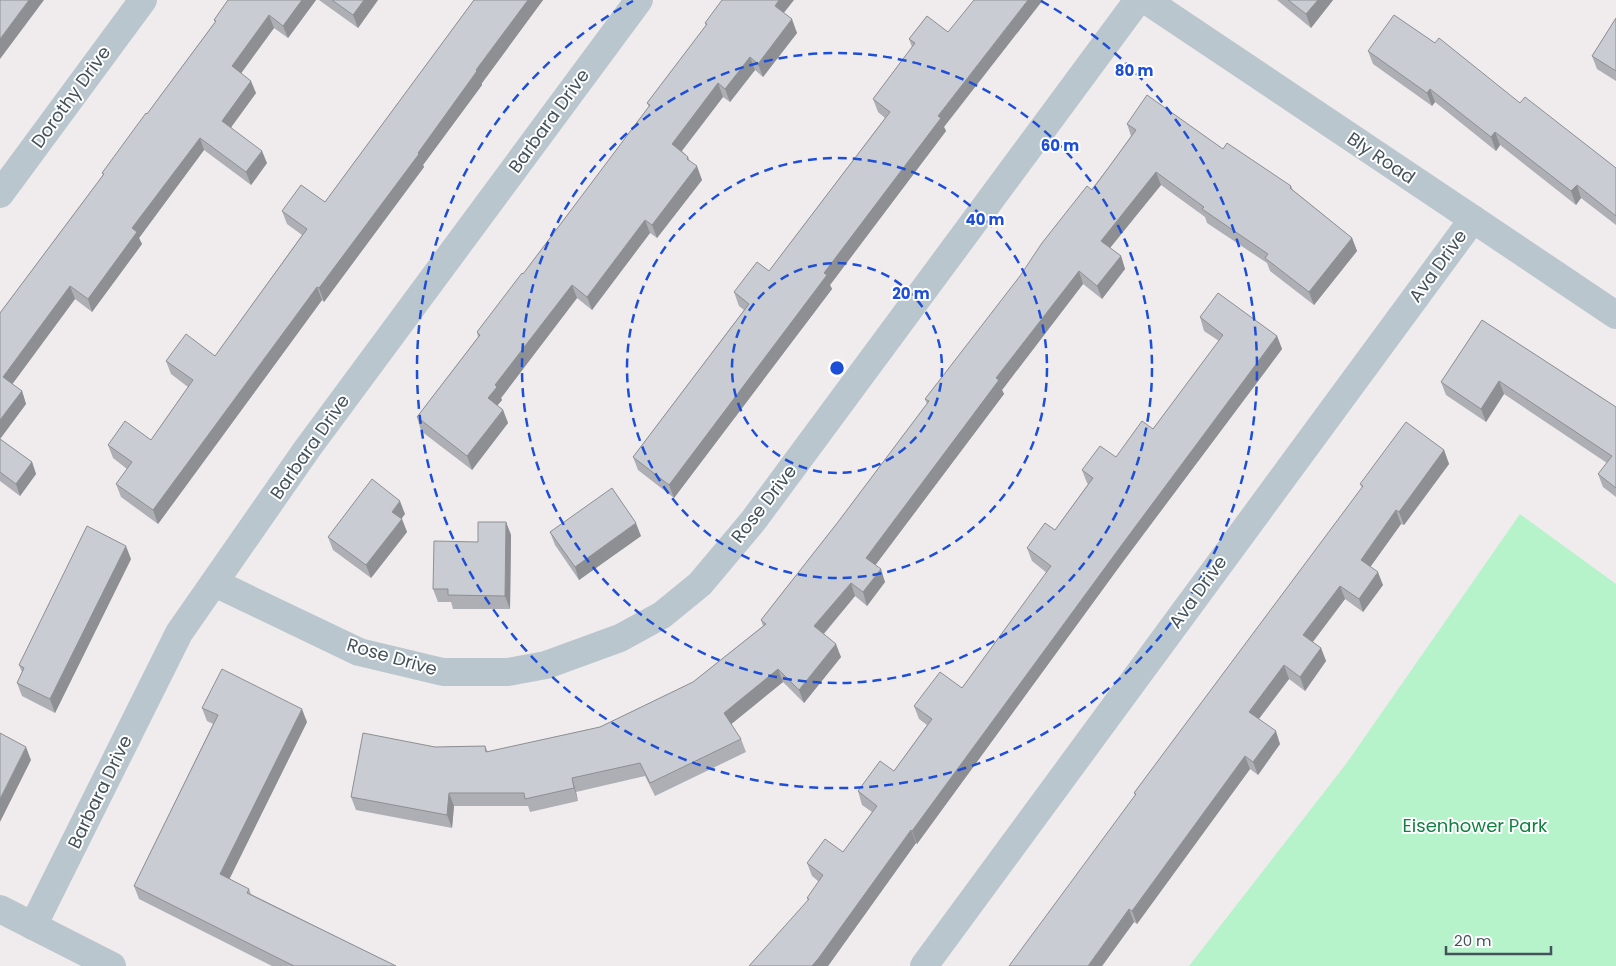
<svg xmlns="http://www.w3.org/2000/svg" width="1616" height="966" viewBox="0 0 1616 966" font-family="Poppins,sans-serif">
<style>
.green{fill:#b6f2ca}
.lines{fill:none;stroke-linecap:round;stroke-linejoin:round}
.minor{stroke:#bac6cd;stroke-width:28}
.wall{fill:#adafb5}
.shaded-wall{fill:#8d8f93}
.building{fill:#c9ccd2;stroke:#8d8f93}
.ring{fill:none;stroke:#1d4ed8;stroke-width:2.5;stroke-dasharray:9 6}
.labels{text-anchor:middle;stroke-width:4;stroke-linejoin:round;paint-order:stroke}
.street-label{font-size:18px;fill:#44525b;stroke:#fff}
.park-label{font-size:18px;fill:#108141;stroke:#fff}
.centre{fill:#1d4ed8;stroke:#fff;stroke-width:2.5}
.ring-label{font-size:15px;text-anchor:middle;font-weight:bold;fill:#1d4ed8;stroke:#fff;stroke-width:4;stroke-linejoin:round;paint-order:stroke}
</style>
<rect width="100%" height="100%" fill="#f0eced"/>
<path class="green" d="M 1520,514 L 1616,584 L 1616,966 L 1189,966 L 1346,764 Z"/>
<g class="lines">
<g class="minor">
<path d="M 1146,0 L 1616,315"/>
<path d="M 0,194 L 143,0"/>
<path d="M 215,583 L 359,652 L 443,672 L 508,672 L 546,665 L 620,638 L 662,615 L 700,584 L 753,521 L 1138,0"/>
<path d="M 0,909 L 112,966"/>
<path d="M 33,926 L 179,633 L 307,449 L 639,0"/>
<path d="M 924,966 L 1473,219"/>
</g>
</g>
<g class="wall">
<path d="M 228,0 L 316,0 L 288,38 L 274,28 L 241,73 L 256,93 L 231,127 L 267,163 L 251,185 L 204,150 L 139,238 L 142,244 L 92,312 L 75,299 L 12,384 L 22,391 L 26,404 L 0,439 L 32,462 L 36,474 L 20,496 L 0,481 L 0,313 L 103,175 L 102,173 L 147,114 L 215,22 L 214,20 Z"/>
<path d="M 319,0 L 378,0 L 358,28 Z"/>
<path d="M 474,0 L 543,0 L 482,83 L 482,85 L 423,165 L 424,167 L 324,302 L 322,300 L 158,524 L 121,497 L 116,484 L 127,469 L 113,458 L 108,445 L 151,440 L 188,387 L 171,374 L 166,361 L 215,356 L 302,235 L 287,224 L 282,211 L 325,202 Z"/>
<path d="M 1277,0 L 1333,0 L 1311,28 Z"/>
<path d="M 784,13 L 797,33 L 763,77 L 755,70 L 730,102 L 723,97 L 682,151 L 688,157 L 690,161 L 702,180 L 657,238 L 650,233 L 592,310 L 577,298 L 501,398 L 502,400 L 497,405 L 503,410 L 508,423 L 472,470 L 421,431 L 417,417 L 478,337 L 477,332 L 523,274 L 649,107 L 647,103 L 706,26 L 705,23 Z"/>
<path d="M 927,16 L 944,127 L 946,131 L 830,285 L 832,289 L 674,498 L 638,470 L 633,457 L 744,310 L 739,306 L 734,292 L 769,271 L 885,118 L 878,112 L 873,99 L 912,47 L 909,39 Z"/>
<path d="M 1616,18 L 1616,81 L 1597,69 L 1592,56 Z"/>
<path d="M 1368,51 L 1520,103 L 1616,168 L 1616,225 L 1581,198 L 1576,205 L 1500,145 L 1496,151 L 1435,102 L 1432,106 L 1373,64 Z"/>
<path d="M 1127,124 L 1223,149 L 1291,186 L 1293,190 L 1352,238 L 1357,251 L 1314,305 L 1270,271 L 1267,263 L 1207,223 L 1205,217 L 1161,185 L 1110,248 L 1121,256 L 1125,269 L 1102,299 L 1083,284 L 1002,390 L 1004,394 L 875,565 L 885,582 L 867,606 L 855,596 L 824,634 L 841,657 L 804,703 L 783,682 L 731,724 L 741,739 L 746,752 L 655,796 L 645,776 L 576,792 L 578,801 L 530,812 L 528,806 L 454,806 L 452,828 L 356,810 L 351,797 L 435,747 L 485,746 L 488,752 L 600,727 L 693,682 L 763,626 L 761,620 L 838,522 L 927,404 L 925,399 L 1109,167 L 1131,136 Z"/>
<path d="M 1200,317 L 1277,336 L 1282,349 L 1122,563 L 917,844 L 916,843 L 828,966 L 749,966 L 808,901 L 807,898 L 819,882 L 812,876 L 807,863 L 843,852 L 872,812 L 862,805 L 858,791 L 894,771 L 927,725 L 919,719 L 914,706 L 962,688 L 1047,573 L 1032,561 L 1027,548 L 1055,530 L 1088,484 L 1087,483 L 1082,470 L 1116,457 L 1153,429 L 1219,341 L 1204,331 Z"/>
<path d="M 1482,320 L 1616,407 L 1616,497 L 1603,487 L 1598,474 L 1607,463 L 1504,394 L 1486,422 L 1446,395 L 1441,382 Z"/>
<path d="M 1444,450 L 1449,464 L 1404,525 L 1401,524 L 1370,567 L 1383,585 L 1363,612 L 1345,599 L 1313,642 L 1321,648 L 1326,661 L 1305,691 L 1289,679 L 1259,719 L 1280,744 L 1258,775 L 1250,769 L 1137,924 L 1134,922 L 1102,966 L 1135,795 L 1134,793 L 1362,488 L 1360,484 Z"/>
<path d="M 405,514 L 401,518 L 407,532 L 371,578 L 333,550 L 328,537 Z"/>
<path d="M 506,522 L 511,535 L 510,609 L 453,609 L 451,602 L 438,602 L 433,589 L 478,542 Z"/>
<path d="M 550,532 L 641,536 L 579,580 L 555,545 Z"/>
<path d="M 131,559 L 55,713 L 22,696 L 17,683 L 22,672 L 19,665 Z"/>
<path d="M 202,708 L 307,722 L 229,879 L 249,889 L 251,894 L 396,966 L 272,966 L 139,899 L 134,886 L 213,724 L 207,721 Z"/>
</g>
<g class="shaded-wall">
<path d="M 29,0 L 44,0 L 0,59 L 0,39 Z"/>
<path d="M 302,0 L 316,0 L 288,38 L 283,26 Z"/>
<path d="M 364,0 L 378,0 L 358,28 L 353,15 Z"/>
<path d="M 528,0 L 543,0 L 482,83 L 482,85 L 423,165 L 424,167 L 324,302 L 319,288 L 418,153 L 476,70 Z"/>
<path d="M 779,0 L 794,0 L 779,19 L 775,6 Z"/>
<path d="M 1028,0 L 1043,0 L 944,127 L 946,131 L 830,285 L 832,289 L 674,498 L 669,485 L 824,273 L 938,116 Z"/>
<path d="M 1318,0 L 1333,0 L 1311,28 L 1306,14 Z"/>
<path d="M 269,15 L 274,28 L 237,79 L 232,66 Z"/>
<path d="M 792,19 L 797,33 L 763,77 L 758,64 Z"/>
<path d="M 750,57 L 755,70 L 730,102 L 725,89 Z"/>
<path d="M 251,81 L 256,93 L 227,133 L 222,121 Z"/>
<path d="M 718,83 L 723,97 L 677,157 L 672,144 Z"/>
<path d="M 1430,89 L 1435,102 L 1432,106 L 1427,93 Z"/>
<path d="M 1495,132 L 1500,145 L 1496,151 L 1491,137 Z"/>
<path d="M 200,138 L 204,150 L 139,238 L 142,244 L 92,312 L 88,299 L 132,228 Z"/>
<path d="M 262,151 L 267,163 L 251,185 L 246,172 Z"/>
<path d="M 697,166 L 702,180 L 657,238 L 652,225 Z"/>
<path d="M 1156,172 L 1161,185 L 1105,254 L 1101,241 Z"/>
<path d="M 1577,185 L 1581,198 L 1576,205 L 1571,191 Z"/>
<path d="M 645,220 L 650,233 L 592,310 L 587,297 Z"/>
<path d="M 1352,238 L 1357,251 L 1314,305 L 1309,292 Z"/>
<path d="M 1121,256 L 1125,269 L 1102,299 L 1097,286 Z"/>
<path d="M 1079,271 L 1083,284 L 1002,390 L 1004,394 L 871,571 L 866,558 L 996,378 Z"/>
<path d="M 572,285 L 577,298 L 501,398 L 502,400 L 493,411 L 488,398 L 495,385 Z"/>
<path d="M 70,286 L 75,299 L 8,390 L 3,377 Z"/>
<path d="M 317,287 L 322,300 L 158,524 L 153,510 Z"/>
<path d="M 1277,336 L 1282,349 L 1122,563 L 917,844 L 912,831 L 1118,550 Z"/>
<path d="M 1499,381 L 1504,394 L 1486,422 L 1481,409 Z"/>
<path d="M 22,391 L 26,404 L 0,439 L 0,420 Z"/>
<path d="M 503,410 L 508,423 L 472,470 L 467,456 Z"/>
<path d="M 1444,450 L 1449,464 L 1404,525 L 1399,512 Z"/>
<path d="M 32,462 L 36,474 L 20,496 L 16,484 Z"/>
<path d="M 400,501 L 405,514 L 397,525 L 392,512 Z"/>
<path d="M 1396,510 L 1401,524 L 1366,573 L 1361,560 Z"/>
<path d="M 402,519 L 407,532 L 371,578 L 366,565 Z"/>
<path d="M 506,522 L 511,535 L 510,609 L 505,596 Z"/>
<path d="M 636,523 L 641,536 L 579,580 L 575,567 Z"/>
<path d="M 126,546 L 131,559 L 55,713 L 50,699 Z"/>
<path d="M 881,569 L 885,582 L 867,606 L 863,592 Z"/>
<path d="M 1378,572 L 1383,585 L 1363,612 L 1359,599 Z"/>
<path d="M 851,583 L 855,596 L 819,639 L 814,626 Z"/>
<path d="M 1340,586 L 1345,599 L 1308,648 L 1303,635 Z"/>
<path d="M 836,644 L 841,657 L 804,703 L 799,690 Z"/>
<path d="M 1321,648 L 1326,661 L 1305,691 L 1300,677 Z"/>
<path d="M 1284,665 L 1289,679 L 1254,725 L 1249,712 Z"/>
<path d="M 778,669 L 783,682 L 729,726 L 724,713 Z"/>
<path d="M 302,709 L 307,722 L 225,888 L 220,874 Z"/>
<path d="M 1276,731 L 1280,744 L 1258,775 L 1253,762 Z"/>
<path d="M 26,747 L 31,760 L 0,822 L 0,799 Z"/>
<path d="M 1245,756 L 1250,769 L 1137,924 L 1132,911 Z"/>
<path d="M 572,778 L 576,792 L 578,801 L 574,788 Z"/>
<path d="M 449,793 L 454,806 L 452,828 L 447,815 Z"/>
<path d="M 911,830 L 916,843 L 828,966 L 812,966 Z"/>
<path d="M 1129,909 L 1134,922 L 1102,966 L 1088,966 Z"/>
</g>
<g class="building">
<path d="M 0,0 L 29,0 L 0,39 Z"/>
<path d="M 228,0 L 302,0 L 283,26 L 269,15 L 232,66 L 251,81 L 222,121 L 262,151 L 246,172 L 200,138 L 132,228 L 137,232 L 88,299 L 70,286 L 3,377 L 22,391 L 0,420 L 0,313 L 104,174 L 102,173 L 146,113 L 147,114 L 216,21 L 214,20 Z"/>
<path d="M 332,0 L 364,0 L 353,15 Z"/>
<path d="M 474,0 L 528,0 L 476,70 L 477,71 L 418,153 L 419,154 L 319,288 L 317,287 L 153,510 L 116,484 L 132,462 L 108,445 L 125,421 L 151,440 L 193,380 L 166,361 L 186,334 L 215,356 L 307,229 L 282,211 L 301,185 L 325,202 Z"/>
<path d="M 722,0 L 779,0 L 775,6 L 792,19 L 758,64 L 750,57 L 725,89 L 718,83 L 672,144 L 688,157 L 687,159 L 697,166 L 652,225 L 645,220 L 587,297 L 572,285 L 495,385 L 497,387 L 488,398 L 503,410 L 467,456 L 417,417 L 480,335 L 477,332 L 522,273 L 523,274 L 650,105 L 647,103 L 707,24 L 705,23 Z"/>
<path d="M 974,0 L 1028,0 L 938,116 L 941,118 L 824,273 L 827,275 L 669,485 L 633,457 L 749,304 L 734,292 L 757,262 L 769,271 L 890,112 L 873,99 L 915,43 L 909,39 L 927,16 L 948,32 Z"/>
<path d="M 1288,0 L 1318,0 L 1306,14 Z"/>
<path d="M 1394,15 L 1435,43 L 1439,38 L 1520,103 L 1525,97 L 1616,168 L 1616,216 L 1577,185 L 1571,191 L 1495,132 L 1491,137 L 1430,89 L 1427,93 L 1368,51 Z"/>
<path d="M 1616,18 L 1616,71 L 1592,56 Z"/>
<path d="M 1147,95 L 1223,149 L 1227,143 L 1291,186 L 1290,188 L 1352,238 L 1309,292 L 1265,258 L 1268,254 L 1202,209 L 1204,207 L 1156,172 L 1101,241 L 1121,256 L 1097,286 L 1079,271 L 996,378 L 999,380 L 866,558 L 881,569 L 863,592 L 851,583 L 814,626 L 836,644 L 799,690 L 778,669 L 724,713 L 741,739 L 650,783 L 640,763 L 572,778 L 574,788 L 525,799 L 524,793 L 449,793 L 447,815 L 351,797 L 363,733 L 435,747 L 485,746 L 486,752 L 600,727 L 693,682 L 766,624 L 761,620 L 838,522 L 929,401 L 925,399 L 1020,276 L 1042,243 L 1087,186 L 1092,190 L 1109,167 L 1136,130 L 1127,124 Z"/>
<path d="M 1218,293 L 1277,336 L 1118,550 L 912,831 L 911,830 L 818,959 L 812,966 L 749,966 L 809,899 L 807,898 L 823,875 L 807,863 L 825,839 L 843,852 L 877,806 L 858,791 L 880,761 L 894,771 L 932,719 L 914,706 L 940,672 L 962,688 L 1051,566 L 1027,548 L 1045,523 L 1055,530 L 1093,478 L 1082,470 L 1100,446 L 1116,457 L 1142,421 L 1153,429 L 1223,335 L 1200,317 Z"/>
<path d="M 1482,320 L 1616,407 L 1616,488 L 1598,474 L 1612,456 L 1499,381 L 1481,409 L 1441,382 Z"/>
<path d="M 1406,422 L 1444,450 L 1399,512 L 1396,510 L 1361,560 L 1378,572 L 1359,599 L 1340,586 L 1303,635 L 1321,648 L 1300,677 L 1284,665 L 1249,712 L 1276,731 L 1253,762 L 1245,756 L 1132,911 L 1129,909 L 1088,966 L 1009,966 L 1136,794 L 1134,793 L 1363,486 L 1360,484 Z"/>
<path d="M 0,439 L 32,462 L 16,484 L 0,472 Z"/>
<path d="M 372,479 L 400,501 L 392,512 L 402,519 L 366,565 L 328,537 Z"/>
<path d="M 612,488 L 636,523 L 575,567 L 550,532 Z"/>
<path d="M 478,522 L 506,522 L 505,596 L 448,595 L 448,589 L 433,589 L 434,541 L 478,542 Z"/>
<path d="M 87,526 L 126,546 L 50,699 L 17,683 L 24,668 L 19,665 Z"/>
<path d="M 222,669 L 302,709 L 220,874 L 249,889 L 247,893 L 396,966 L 294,966 L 134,886 L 218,715 L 202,708 Z"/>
<path d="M 0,733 L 26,747 L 0,799 Z"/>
</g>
<g class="ring">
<circle cx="837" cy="368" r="105"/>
<circle cx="837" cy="368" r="210"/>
<circle cx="837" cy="368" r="315"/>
<path d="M1041 1A420 420 0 1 1 633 1"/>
</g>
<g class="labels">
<g class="street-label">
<text transform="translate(71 97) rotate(-54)" y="6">Dorothy Drive</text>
<text transform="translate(549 121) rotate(-54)" y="6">Barbara Drive</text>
<text transform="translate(1381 158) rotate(34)" y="6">Bly Road</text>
<text transform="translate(1438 266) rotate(-54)" y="6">Ava Drive</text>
<text transform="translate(310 447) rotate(-55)" y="6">Barbara Drive</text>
<text transform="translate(764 504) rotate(-52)" y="6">Rose Drive</text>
<text transform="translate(1198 592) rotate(-54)" y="6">Ava Drive</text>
<text transform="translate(392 657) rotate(16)" y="6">Rose Drive</text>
<text transform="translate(100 792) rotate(-64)" y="6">Barbara Drive</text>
</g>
<g class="park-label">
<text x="1475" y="832">Eisenhower Park</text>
</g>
</g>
<circle cx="837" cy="368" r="8" class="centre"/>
<g class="ring-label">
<text x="1134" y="76">80 m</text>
<text x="1060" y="151">60 m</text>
<text x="985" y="225">40 m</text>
<text x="911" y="299">20 m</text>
</g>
<path d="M1446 946v8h105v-8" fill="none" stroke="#44525b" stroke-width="2.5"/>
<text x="1454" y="946" font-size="15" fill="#44525b" stroke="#ffffff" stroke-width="4" paint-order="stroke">20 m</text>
</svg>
